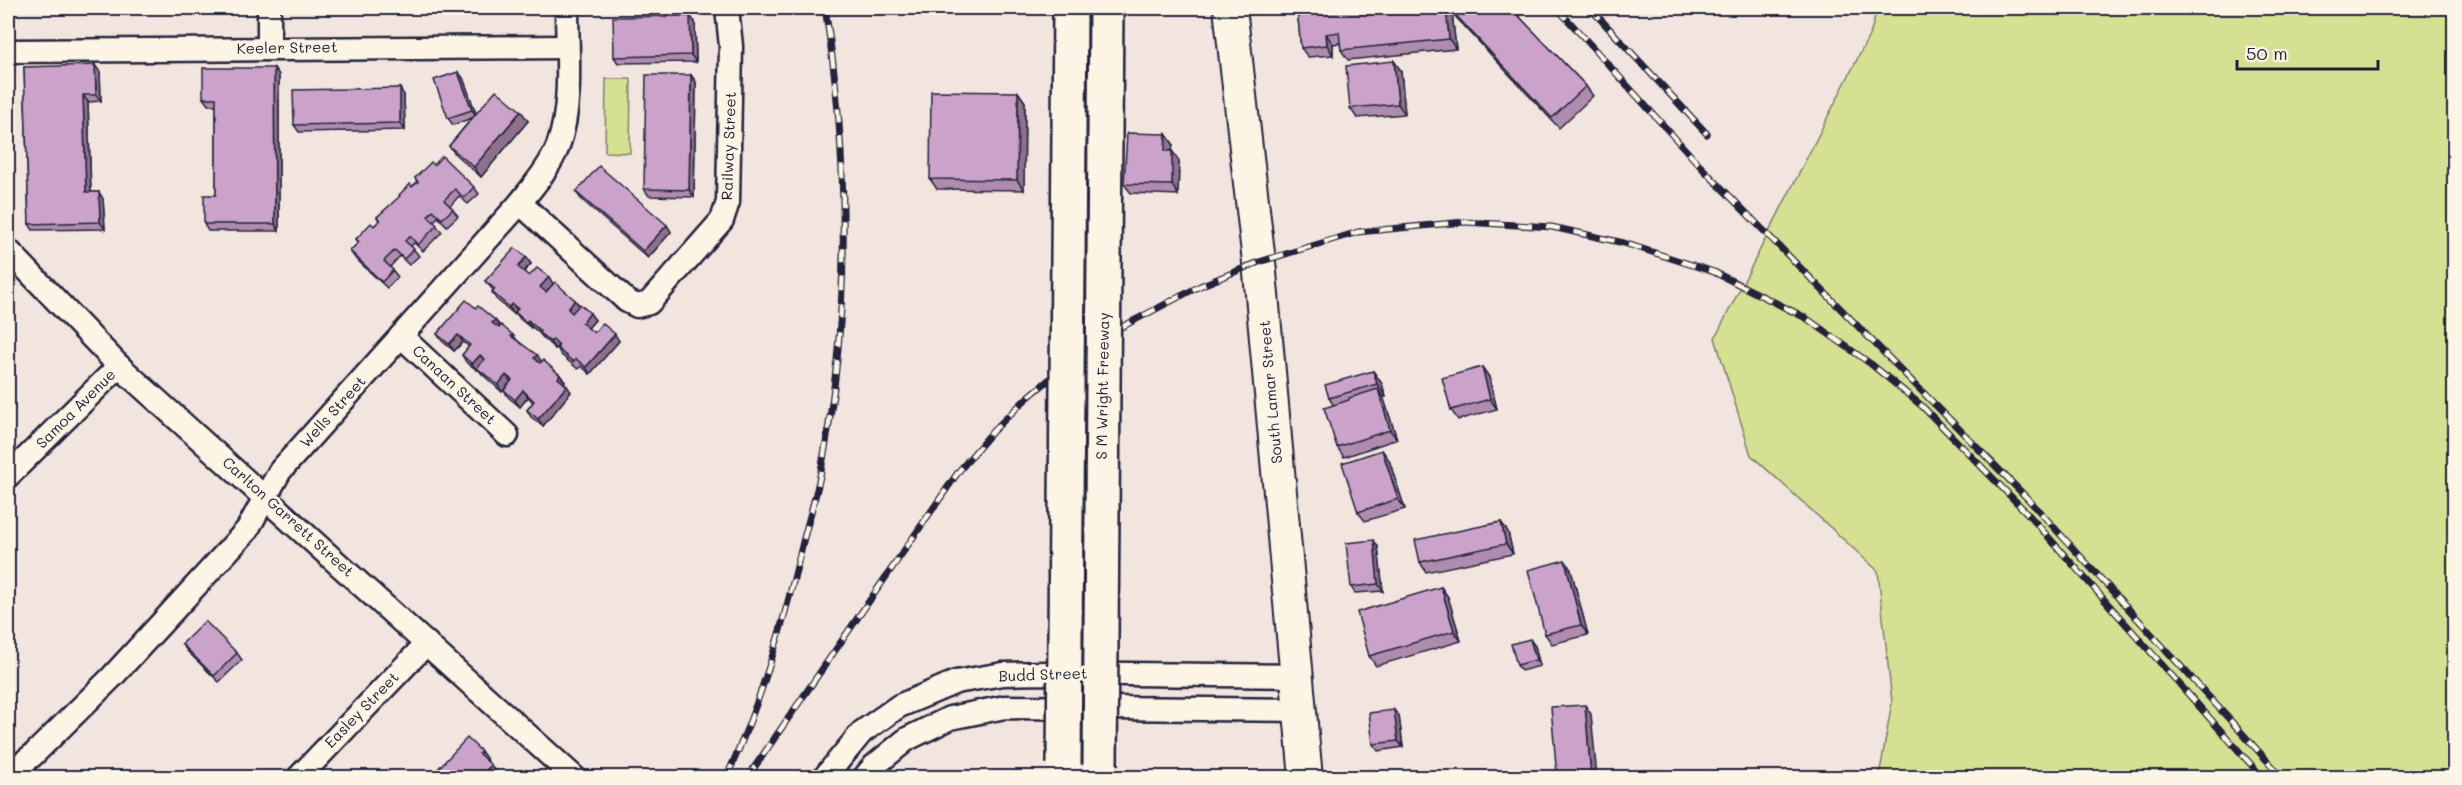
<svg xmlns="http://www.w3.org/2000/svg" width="2462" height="785" viewBox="0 0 2462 785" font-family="Mali,sans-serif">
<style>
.green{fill:#d5e093;stroke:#7c8167;stroke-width:1.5}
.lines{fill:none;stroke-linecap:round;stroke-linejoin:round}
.street-casing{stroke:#22223b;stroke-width:27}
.secondary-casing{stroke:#22223b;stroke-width:36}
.street{stroke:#fcf5e5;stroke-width:22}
.secondary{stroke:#fcf5e5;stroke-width:32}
.rail-casing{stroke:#22223b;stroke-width:7}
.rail{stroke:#fcf5e5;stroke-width:4.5;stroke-dasharray:14;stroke-linecap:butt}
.primary-bridge-casing{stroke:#22223b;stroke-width:38;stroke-linecap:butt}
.primary-bridge{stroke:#fcf5e5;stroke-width:33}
.wall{fill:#af8cae;stroke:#22223b;stroke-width:1.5}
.shaded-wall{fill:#8e728d;stroke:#22223b;stroke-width:1.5}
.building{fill:#cba3ca;stroke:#22223b;stroke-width:1.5}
.labels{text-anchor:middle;stroke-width:6;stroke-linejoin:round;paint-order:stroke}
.street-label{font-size:15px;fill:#22223b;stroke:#fcf5e5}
</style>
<rect width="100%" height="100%" fill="#f2e5e0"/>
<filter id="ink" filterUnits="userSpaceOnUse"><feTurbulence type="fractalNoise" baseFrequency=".0167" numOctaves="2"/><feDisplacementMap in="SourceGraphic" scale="12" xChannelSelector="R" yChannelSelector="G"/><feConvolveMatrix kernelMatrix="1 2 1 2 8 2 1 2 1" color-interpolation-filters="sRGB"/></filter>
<g filter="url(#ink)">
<g class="green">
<path d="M 1877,8 L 2454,8 L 2454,777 L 1879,777 L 1892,702 L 1878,571 L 1751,455 L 1715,338 L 1871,32 Z"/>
<path d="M 606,79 L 631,79 L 630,153 L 605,152 Z"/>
</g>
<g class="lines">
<g class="street-casing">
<g id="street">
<path d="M 269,8 L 269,48"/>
<path d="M 8,51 L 567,47"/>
<path d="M 520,203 L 627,301 L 637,306 L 649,303 L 722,220 L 728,202 L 731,46 L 727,8"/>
<path d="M 8,250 L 119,366 L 575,778"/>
<path d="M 401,336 L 507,435"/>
<path d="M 8,476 L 119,366"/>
<path d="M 8,774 L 33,755 L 112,677 L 247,530 L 280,471 L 520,203 C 534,185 550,167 558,146 C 573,105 567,51 567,8"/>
<path d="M 298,778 L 427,643"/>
<path d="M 824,778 L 862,732 L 899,706 L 956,682 L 1003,674 L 1045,673 L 1296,676"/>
<path d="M 864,778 L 874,766 L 907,739 L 950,718 L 1005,707 L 1300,710"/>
</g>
</g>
<g class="secondary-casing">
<path id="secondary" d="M 1230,8 L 1259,262 L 1306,778"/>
</g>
<use href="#street" class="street"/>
<use href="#secondary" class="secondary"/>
<g class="rail-casing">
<g id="rail">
<path d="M 1557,8 L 1703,169 L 2028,499 L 2283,778"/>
<path d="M 1590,8 L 1707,134"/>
<path d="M 726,778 C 760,705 782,629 801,550 C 807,524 816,498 821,471 C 850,319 850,160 825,8"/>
<path d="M 747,778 L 959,471 L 993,431 L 1026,399 L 1095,341 L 1200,286 L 1259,262 L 1358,232 L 1464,222 L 1552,227 L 1624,243 L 1714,272 L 1806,318 L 1871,364 L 1922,406 L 2027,513 L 2263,778"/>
</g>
</g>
<use href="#rail" class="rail"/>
<g class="primary-bridge-casing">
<g id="primary-bridge">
<path d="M 1064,764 L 1070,8"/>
<path d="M 1100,765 L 1106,8"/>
</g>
</g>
<use href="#primary-bridge" class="primary-bridge"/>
</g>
<g class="wall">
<path d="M 1297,8 L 1511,8 L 1586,86 L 1593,96 L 1559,128 L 1452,13 L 1456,49 L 1348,60 L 1341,50 L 1340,43 L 1333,44 L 1333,55 L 1308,57 L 1301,48 Z"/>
<path d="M 690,16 L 695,22 L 696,62 L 618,63 L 614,57 Z"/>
<path d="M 1394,61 L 1401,71 L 1405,114 L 1357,118 L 1350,108 Z"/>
<path d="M 24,67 L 100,72 L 101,101 L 88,102 L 91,192 L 99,192 L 103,199 L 105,229 L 33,230 L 29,224 Z"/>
<path d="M 274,68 L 279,75 L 279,231 L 208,231 L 204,224 L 216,195 L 216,105 L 208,105 L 203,98 Z"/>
<path d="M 458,72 L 463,78 L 476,114 L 528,121 L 481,177 L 456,155 L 449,146 L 472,118 L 453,125 L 448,118 Z"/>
<path d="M 691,75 L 696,82 L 694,197 L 649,196 L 644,189 Z"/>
<path d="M 1018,92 L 1025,102 L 1024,190 L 937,189 L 930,179 Z"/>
<path d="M 404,95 L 405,130 L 299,132 L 294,125 Z"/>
<path d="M 1166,134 L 1173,144 L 1172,151 L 1179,161 L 1178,195 L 1131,193 L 1124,184 Z"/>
<path d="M 434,165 L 474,187 L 479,194 L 468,204 L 459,196 L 450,206 L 458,216 L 447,226 L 438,217 L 433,222 L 442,232 L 423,251 L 414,243 L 411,246 L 419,256 L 409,265 L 400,256 L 390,267 L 398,277 L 387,288 L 355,258 L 350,251 L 358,243 L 356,239 L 374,226 L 379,221 L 377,217 L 417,182 L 415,178 Z"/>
<path d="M 576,192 L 667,225 L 671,232 L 648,258 L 581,199 Z"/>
<path d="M 526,257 L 531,264 L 524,272 L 529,276 L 549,277 L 553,284 L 575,300 L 579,305 L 595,320 L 588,328 L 594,333 L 619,341 L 590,374 L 581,366 L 578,369 L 561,355 L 557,348 L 558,346 L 555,349 L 544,339 L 539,333 L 532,327 L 531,328 L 520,319 L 515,312 L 514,314 L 496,299 L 492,292 L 493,290 L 485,281 Z"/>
<path d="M 476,308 L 495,320 L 500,326 L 513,335 L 517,340 L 541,362 L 560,375 L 565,382 L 564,383 L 571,392 L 543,426 L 531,417 L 527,410 L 533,402 L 528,397 L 520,407 L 508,397 L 504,390 L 502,392 L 482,374 L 478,369 L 477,370 L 466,362 L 462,355 L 469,347 L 463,342 L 454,351 L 442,341 L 437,334 Z"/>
<path d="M 1482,367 L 1489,377 L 1497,409 L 1458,420 L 1451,410 Z"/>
<path d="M 1373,371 L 1382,384 L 1386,397 L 1383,397 L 1397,439 L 1344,457 L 1337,447 L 1334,406 L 1329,398 Z"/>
<path d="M 1382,450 L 1389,460 L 1405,509 L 1365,521 L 1358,512 Z"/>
<path d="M 1501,522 L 1508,532 L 1513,554 L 1426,572 L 1420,562 Z"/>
<path d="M 1378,547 L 1383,591 L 1355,593 L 1351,587 Z"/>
<path d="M 1571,570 L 1588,635 L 1552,644 L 1545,634 Z"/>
<path d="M 1441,587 L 1448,597 L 1461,641 L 1376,666 L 1369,656 Z"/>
<path d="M 182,644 L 237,653 L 242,660 L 219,682 L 187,651 Z"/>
<path d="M 1535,646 L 1540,666 L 1521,671 L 1517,665 Z"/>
<path d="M 1399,716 L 1403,747 L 1378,751 L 1373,744 Z"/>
</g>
<g class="shaded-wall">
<path d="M 1446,8 L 1448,8 L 1452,13 L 1456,49 L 1449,39 Z"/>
<path d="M 690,16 L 695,22 L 696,62 L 691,55 Z"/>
<path d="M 1326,34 L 1333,44 L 1333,55 L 1327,45 Z"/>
<path d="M 1394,61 L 1401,71 L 1405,114 L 1398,104 Z"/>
<path d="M 95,65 L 100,72 L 101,101 L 96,95 Z"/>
<path d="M 274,68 L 279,75 L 279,231 L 275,224 Z"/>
<path d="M 458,72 L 463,78 L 477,116 L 472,110 Z"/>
<path d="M 691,75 L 696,82 L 694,197 L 689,190 Z"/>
<path d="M 400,88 L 404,95 L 405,130 L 400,123 Z"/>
<path d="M 1018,92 L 1025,102 L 1024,190 L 1017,180 Z"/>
<path d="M 83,95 L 88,102 L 91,199 L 86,192 Z"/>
<path d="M 521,111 L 528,121 L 481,177 L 474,167 Z"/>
<path d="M 1166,134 L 1173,144 L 1172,151 L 1179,161 L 1178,195 L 1172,185 L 1165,151 Z"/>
<path d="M 99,192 L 103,199 L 105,229 L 100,222 Z"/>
<path d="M 667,225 L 671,232 L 648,258 L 643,251 Z"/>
<path d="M 526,257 L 531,264 L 522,273 L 518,267 Z"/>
<path d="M 549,277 L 553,284 L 545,294 L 540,287 Z"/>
<path d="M 575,300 L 580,307 L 572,315 L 568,309 Z"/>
<path d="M 512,304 L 517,310 L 514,314 L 509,307 Z"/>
<path d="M 590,313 L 595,320 L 587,329 L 582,323 Z"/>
<path d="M 495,320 L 500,326 L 497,330 L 492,323 Z"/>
<path d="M 528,320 L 532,327 L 531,328 L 526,322 Z"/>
<path d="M 615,334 L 619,341 L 590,374 L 586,367 Z"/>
<path d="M 458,335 L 463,342 L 454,351 L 449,344 Z"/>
<path d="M 553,339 L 558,346 L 555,349 L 550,342 Z"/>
<path d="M 480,355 L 485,361 L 477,370 L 472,364 Z"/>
<path d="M 537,355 L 542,362 L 539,365 L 534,358 Z"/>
<path d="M 1482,367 L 1489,377 L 1497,409 L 1490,399 Z"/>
<path d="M 1373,371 L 1382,384 L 1386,397 L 1377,384 Z"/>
<path d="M 506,375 L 511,382 L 502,392 L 498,385 Z"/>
<path d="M 560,375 L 565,382 L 562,385 L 558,378 Z"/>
<path d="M 567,386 L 571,392 L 543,426 L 538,419 Z"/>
<path d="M 1378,389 L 1384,399 L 1397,439 L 1390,430 Z"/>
<path d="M 523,390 L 528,397 L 520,407 L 515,400 Z"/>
<path d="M 1382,450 L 1389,460 L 1405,509 L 1398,499 Z"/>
<path d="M 1501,522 L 1508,532 L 1513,554 L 1506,544 Z"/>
<path d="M 1374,540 L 1378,547 L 1383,591 L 1378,584 Z"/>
<path d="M 1565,560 L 1571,570 L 1588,635 L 1581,625 Z"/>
<path d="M 1441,587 L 1448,597 L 1461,641 L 1454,631 Z"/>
<path d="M 1530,639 L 1535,646 L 1540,666 L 1536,660 Z"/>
<path d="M 1585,705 L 1591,714 L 1597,777 L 1591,777 Z"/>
<path d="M 1394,710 L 1399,716 L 1403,747 L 1398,741 Z"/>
<path d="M 481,751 L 488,761 L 485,764 L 479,754 Z"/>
<path d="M 491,765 L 498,775 L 496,777 L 480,777 Z"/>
</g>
<g class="building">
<path d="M 1297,8 L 1446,8 L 1449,39 L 1341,50 L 1339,32 L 1326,34 L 1327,45 L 1301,48 Z"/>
<path d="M 1449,8 L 1511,8 L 1586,86 L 1552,118 Z"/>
<path d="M 690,16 L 691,55 L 614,57 L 613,17 Z"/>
<path d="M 1394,61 L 1398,104 L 1350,108 L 1346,66 Z"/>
<path d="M 95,65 L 96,95 L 83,95 L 86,192 L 99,192 L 100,222 L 29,224 L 24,67 Z"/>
<path d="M 203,68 L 274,68 L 275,224 L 204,224 L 204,195 L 216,195 L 216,98 L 203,98 Z"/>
<path d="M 458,72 L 472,110 L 448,118 L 434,80 Z"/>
<path d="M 646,75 L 691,75 L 689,190 L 644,189 Z"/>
<path d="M 400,88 L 400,123 L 294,125 L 293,90 Z"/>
<path d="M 496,90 L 521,111 L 474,167 L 449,146 Z"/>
<path d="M 931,91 L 1018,92 L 1017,180 L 930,179 Z"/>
<path d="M 1127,133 L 1166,134 L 1165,151 L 1172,151 L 1172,185 L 1124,184 Z"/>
<path d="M 442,156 L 474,187 L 464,198 L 455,189 L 444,200 L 453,209 L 442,219 L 433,210 L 428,216 L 437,225 L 418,245 L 410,236 L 405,241 L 414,249 L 404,259 L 395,250 L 384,261 L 393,270 L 382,282 L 350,251 L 359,242 L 356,239 L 371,223 L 374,226 L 380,220 L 377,217 L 400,196 L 399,195 L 410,184 L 412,187 L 418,182 L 415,178 L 431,162 L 434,165 Z"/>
<path d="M 599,166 L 667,225 L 643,251 L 576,192 Z"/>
<path d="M 515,248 L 526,257 L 518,267 L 529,276 L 537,268 L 549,277 L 540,287 L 546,292 L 555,282 L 575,300 L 568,309 L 572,313 L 580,304 L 590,313 L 582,323 L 594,333 L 602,323 L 615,334 L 586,367 L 576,359 L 573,362 L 557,348 L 559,345 L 553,339 L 550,342 L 539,332 L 540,331 L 528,320 L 526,322 L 515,312 L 518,309 L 512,304 L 509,307 L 492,292 L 495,289 L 485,281 Z"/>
<path d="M 466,300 L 476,308 L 478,306 L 495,320 L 492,323 L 499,328 L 501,325 L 513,335 L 511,336 L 537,355 L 534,358 L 540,363 L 543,360 L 560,375 L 558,378 L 567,386 L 538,419 L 527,410 L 534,401 L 523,390 L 515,400 L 504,390 L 512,380 L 506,375 L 498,385 L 477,368 L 485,359 L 480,355 L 472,364 L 462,355 L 470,345 L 458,335 L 449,344 L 437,334 Z"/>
<path d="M 1482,367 L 1490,399 L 1451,410 L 1442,378 Z"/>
<path d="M 1373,371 L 1377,384 L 1329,398 L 1325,385 Z"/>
<path d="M 1378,389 L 1390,430 L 1337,447 L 1324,408 L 1349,400 L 1349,398 Z"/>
<path d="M 1382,450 L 1398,499 L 1358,512 L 1342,463 Z"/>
<path d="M 1501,522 L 1506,544 L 1420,562 L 1415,540 Z"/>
<path d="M 1374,540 L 1378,584 L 1351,587 L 1346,543 Z"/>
<path d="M 1565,560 L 1581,625 L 1545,634 L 1528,570 Z"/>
<path d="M 1441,587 L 1454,631 L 1369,656 L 1357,612 Z"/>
<path d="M 205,621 L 237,653 L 214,676 L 182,644 Z"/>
<path d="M 1530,639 L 1536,660 L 1517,665 L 1511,644 Z"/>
<path d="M 1585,705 L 1591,777 L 1557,777 L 1551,707 Z"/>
<path d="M 1394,710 L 1398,741 L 1373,744 L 1369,713 Z"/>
<path d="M 467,738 L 481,751 L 479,754 L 491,765 L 480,777 L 438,777 L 434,773 Z"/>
</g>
</g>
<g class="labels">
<g class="street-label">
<text transform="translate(287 48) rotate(-1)" y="5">Keeler Street</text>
<text transform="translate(729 146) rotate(-88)" y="5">Railway Street</text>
<text transform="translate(454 385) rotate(43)" y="5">Canaan Street</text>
<text transform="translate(1103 386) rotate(-89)" y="5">S M Wright Freeway</text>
<text transform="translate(1271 392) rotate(-95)" y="5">South Lamar Street</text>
<text transform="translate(76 409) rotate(-45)" y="5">Samoa Avenue</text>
<text transform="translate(333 412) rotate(-48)" y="5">Wells Street</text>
<text transform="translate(288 517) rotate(42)" y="5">Carlton Garrett Street</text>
<text transform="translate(1043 675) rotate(-2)" y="5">Budd Street</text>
<text transform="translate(362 710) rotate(-46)" y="5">Easley Street</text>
</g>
</g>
<rect width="2462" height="785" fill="none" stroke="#fcf5e5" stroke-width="30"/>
<rect x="15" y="15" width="2432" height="755" fill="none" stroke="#22223b" stroke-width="2" filter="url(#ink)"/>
<path d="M2237 60v9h141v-9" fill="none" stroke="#22223b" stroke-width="3"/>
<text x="2246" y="60" font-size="18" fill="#22223b" stroke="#fcf5e5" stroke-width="4.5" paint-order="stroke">50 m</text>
</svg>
